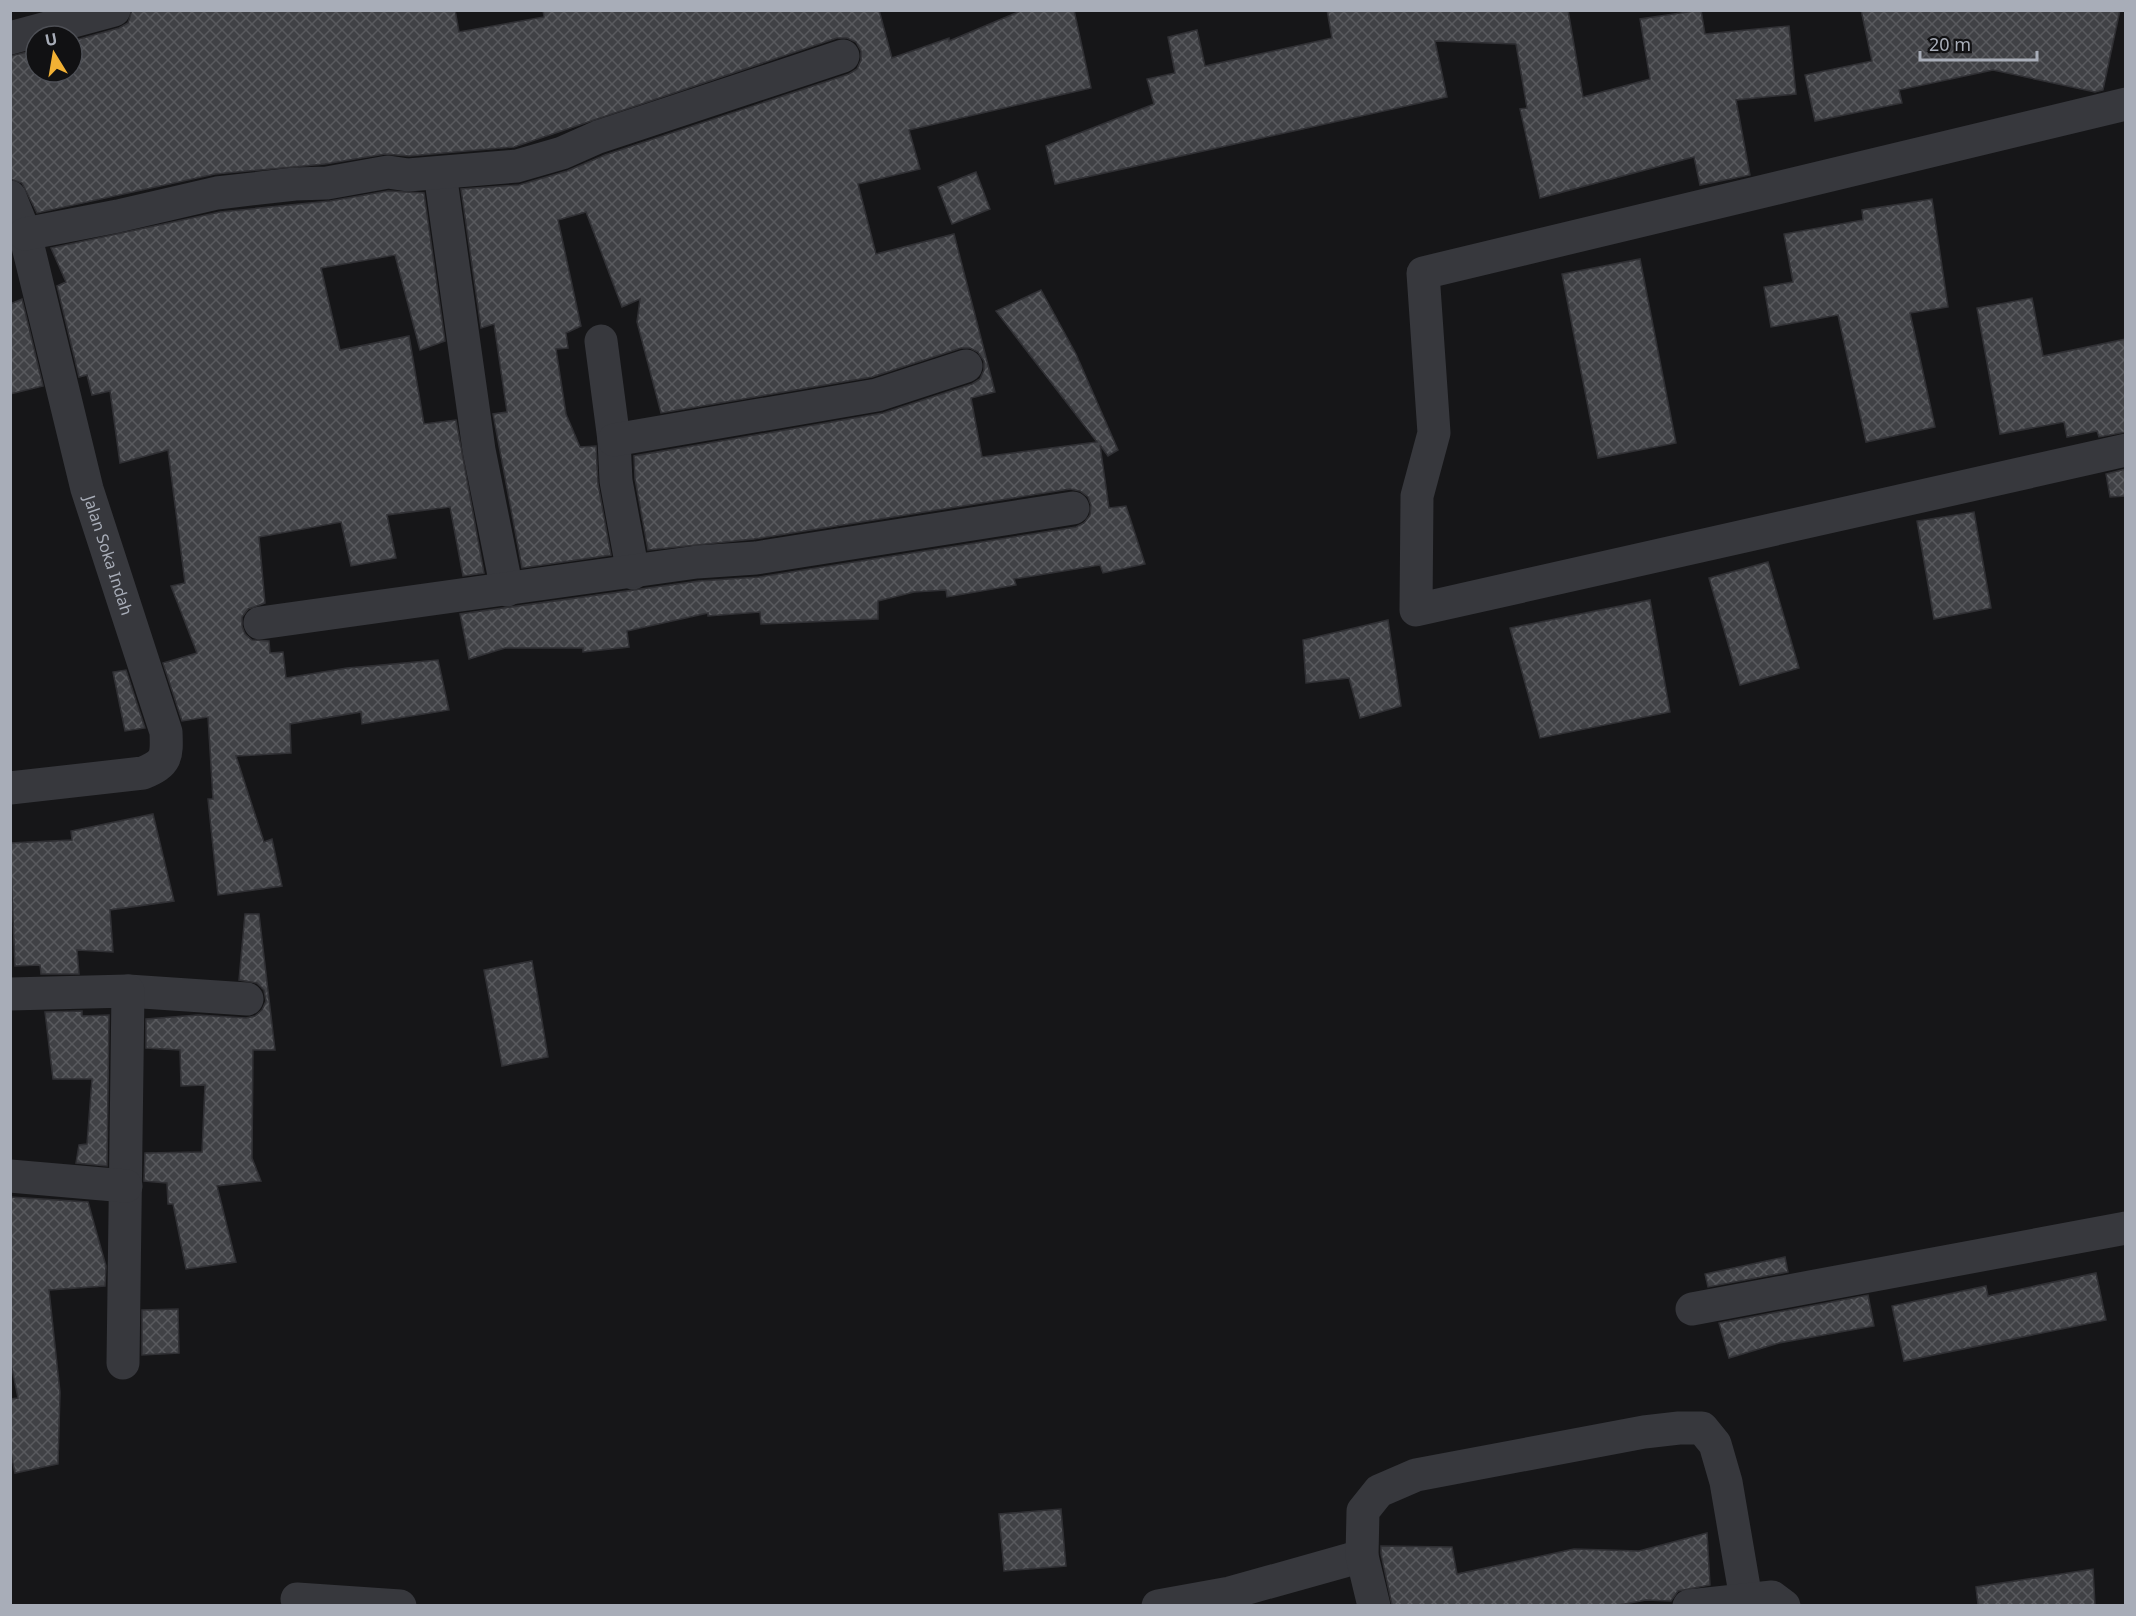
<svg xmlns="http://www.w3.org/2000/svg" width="2136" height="1616" viewBox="0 0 2136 1616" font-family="'Noto Sans',sans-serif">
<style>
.building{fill:url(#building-cross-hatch);stroke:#303034;stroke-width:1.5}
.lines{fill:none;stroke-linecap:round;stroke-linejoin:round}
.minor{stroke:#37383d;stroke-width:33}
.labels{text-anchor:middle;stroke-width:4.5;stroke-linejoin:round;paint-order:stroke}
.street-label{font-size:16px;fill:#a8adb8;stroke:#111113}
</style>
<defs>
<pattern id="building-cross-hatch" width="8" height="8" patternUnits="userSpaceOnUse" patternTransform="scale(1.5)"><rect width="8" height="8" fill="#404145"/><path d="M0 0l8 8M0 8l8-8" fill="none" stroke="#595a5e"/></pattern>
</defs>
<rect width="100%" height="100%" fill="#161618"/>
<g class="building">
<path d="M 132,10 L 455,10 L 459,32 L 544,17 L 543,10 L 879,10 L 892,58 L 949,38 L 949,41 L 1023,10 L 1074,10 L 1091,88 L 909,130 L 920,169 L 858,184 L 876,254 L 954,234 L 995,392 L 971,398 L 982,457 L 1097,442 L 996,311 L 1041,290 L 1076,354 L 1118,450 L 1108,456 L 1100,445 L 1109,508 L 1126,506 L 1145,564 L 1103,573 L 1100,565 L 1014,579 L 1016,585 L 947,597 L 946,590 L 914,592 L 878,601 L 878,619 L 761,624 L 760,612 L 708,616 L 708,613 L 627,631 L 629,647 L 583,652 L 583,648 L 505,648 L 469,659 L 460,614 L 699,581 L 759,577 L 1076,527 L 1084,523 L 1090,515 L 1091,505 L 1088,497 L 1080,491 L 1070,489 L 754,539 L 648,550 L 635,479 L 634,456 L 883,413 L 972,384 L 980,379 L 984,370 L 984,361 L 978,352 L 970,348 L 961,348 L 872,377 L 661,413 L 637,322 L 640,299 L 622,307 L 586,212 L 558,220 L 581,326 L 566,333 L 568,348 L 556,349 L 566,414 L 580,447 L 596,446 L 598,484 L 611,555 L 522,568 L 493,414 L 507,412 L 494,324 L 481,328 L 461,189 L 519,185 L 567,171 L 605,155 L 849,74 L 857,69 L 861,60 L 861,51 L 856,42 L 847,38 L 837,38 L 514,147 L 409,156 L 385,154 L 325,164 L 215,174 L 37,213 L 22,183 L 10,179 L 10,56 L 36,50 L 36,72 L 72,72 L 72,41 L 119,28 L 128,23 Z"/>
<path d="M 1327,10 L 1568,10 L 1583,97 L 1650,79 L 1640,19 L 1701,10 L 1705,34 L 1789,26 L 1796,94 L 1736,100 L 1750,175 L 1700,185 L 1694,157 L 1540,198 L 1520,109 L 1527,108 L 1516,44 L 1435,41 L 1447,97 L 1055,184 L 1046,146 L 1154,104 L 1147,79 L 1175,73 L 1168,37 L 1197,30 L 1205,66 L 1332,38 Z"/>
<path d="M 1861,10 L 2120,10 L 2103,90 L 2095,92 L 1993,70 L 1899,90 L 1902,103 L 1815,121 L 1805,75 L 1872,61 Z"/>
<path d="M 976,172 L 990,209 L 952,224 L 938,187 Z"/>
<path d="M 388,191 L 424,193 L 445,341 L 420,350 L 395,255 L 321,268 L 340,350 L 409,336 L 424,424 L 456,420 L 484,573 L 463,576 L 450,507 L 387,515 L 396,558 L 351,566 L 341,522 L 259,537 L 265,603 L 248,609 L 242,617 L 242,626 L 245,634 L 252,640 L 269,641 L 270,653 L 283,652 L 286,678 L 347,668 L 438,660 L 449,710 L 362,724 L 361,712 L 290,724 L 291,753 L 236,756 L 264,842 L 272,839 L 282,886 L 218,895 L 208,799 L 213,799 L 208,717 L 182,721 L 163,663 L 197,653 L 171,586 L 185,583 L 168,450 L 120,463 L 110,391 L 92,395 L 87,375 L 79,377 L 57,286 L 66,282 L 51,248 L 220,212 L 330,201 Z"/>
<path d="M 1932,199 L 1948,307 L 1910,313 L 1935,427 L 1866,442 L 1838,315 L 1771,327 L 1764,287 L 1793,282 L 1784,234 L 1863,220 L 1862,210 Z"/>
<path d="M 1640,259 L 1676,443 L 1598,458 L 1562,274 Z"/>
<path d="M 2032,298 L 2043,356 L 2126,339 L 2126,432 L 2099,437 L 2097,431 L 2067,437 L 2064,422 L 2000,434 L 1977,308 Z"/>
<path d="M 22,299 L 43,386 L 10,394 L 10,304 Z"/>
<path d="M 2126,469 L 2126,496 L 2110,497 L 2106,474 Z"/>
<path d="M 1974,512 L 1991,608 L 1934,619 L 1917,521 Z"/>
<path d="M 1768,562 L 1799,668 L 1740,685 L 1709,578 Z"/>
<path d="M 1650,600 L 1670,712 L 1540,738 L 1510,628 Z"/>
<path d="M 1388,620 L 1401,706 L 1360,718 L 1349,678 L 1306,683 L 1303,640 Z"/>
<path d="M 126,670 L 145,728 L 125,731 L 113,672 Z"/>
<path d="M 153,814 L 174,901 L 110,910 L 113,952 L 77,950 L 79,974 L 41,974 L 40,965 L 15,966 L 10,843 L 72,840 L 71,831 Z"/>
<path d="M 245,914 L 259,914 L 275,1050 L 253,1050 L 252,1158 L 261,1181 L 217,1186 L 236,1262 L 186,1269 L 173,1204 L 168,1204 L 167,1183 L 144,1181 L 145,1153 L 202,1152 L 205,1085 L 181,1086 L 180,1050 L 146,1048 L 146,1019 L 198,1015 L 246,1018 L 255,1016 L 262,1010 L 266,1001 L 264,990 L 257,983 L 239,980 Z"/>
<path d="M 532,961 L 548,1057 L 502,1066 L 484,970 Z"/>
<path d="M 82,1011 L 82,1016 L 109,1015 L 107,1166 L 76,1163 L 79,1145 L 87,1144 L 92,1079 L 53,1079 L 45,1012 Z"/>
<path d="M 10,1197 L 88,1202 L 106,1266 L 105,1286 L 49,1290 L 60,1392 L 58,1464 L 15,1473 L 10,1449 L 10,1399 L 18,1398 L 10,1359 Z"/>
<path d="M 1785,1257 L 1788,1272 L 1708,1287 L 1705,1274 Z"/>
<path d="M 2096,1273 L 2106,1320 L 1904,1361 L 1892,1306 L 1986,1286 L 1988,1296 Z"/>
<path d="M 1868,1295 L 1874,1326 L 1779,1343 L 1729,1358 L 1719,1323 Z"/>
<path d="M 178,1309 L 179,1353 L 142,1355 L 142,1310 Z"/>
<path d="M 1061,1509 L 1066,1566 L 1004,1571 L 999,1514 Z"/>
<path d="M 1707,1533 L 1710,1585 L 1678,1591 L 1671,1601 L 1646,1600 L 1619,1605 L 1392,1605 L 1381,1554 L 1381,1546 L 1452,1547 L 1457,1574 L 1574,1549 L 1639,1551 Z"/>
<path d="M 2093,1569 L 2095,1605 L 1978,1605 L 1976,1587 Z"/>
</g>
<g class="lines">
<g class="minor">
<path d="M 10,38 L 114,10"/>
<path d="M 2126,104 L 1423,273 L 1434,433 L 1417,496 L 1416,610 L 2126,450"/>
<path d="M 440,173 L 479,450 L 507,590"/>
<path id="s1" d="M 10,197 L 25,234 L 87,489 L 166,732 C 167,757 167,763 143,773 L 10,788"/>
<path d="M 25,234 L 118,216 L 217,193 L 295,184 L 327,183 L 388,172 L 408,175 L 517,166 L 562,153 L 598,137 L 843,56"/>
<path d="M 601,341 L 614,440 L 616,481 L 633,573"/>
<path d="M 614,440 L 877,395 L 966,366"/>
<path d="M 260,623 L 697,562 L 756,558 L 1073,508"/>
<path d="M 128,991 L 247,999"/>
<path d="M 10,994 L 128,991 L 123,1363"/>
<path d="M 10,1176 L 126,1186"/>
<path d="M 1692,1309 L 2126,1228"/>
<path d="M 297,1599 L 400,1606"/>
<path d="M 1158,1606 L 1230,1593 L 1362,1556"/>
<path d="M 1374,1606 L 1362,1556 L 1363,1511 L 1379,1491 L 1416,1475 L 1644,1432 L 1679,1428 L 1702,1428 L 1715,1444 L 1726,1482 L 1746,1599"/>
<path d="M 1689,1606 L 1772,1597 L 1784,1606"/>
</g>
</g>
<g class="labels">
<g class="street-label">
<text dy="6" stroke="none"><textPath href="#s1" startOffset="372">Jalan Soka Indah</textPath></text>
</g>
</g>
<rect width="2136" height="1616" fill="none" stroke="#a8adb8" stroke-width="24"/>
<g transform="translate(54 54) rotate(349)"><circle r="28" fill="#111113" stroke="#4d4f55" stroke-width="1.5"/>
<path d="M0-4.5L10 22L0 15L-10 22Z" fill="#f2b134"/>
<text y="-9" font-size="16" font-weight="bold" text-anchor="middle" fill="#a8adb8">U</text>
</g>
<path d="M1920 51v9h117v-9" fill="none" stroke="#a8adb8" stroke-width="3"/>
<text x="1929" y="51" font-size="18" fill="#a8adb8" stroke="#111113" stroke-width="4.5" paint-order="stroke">20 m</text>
</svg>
